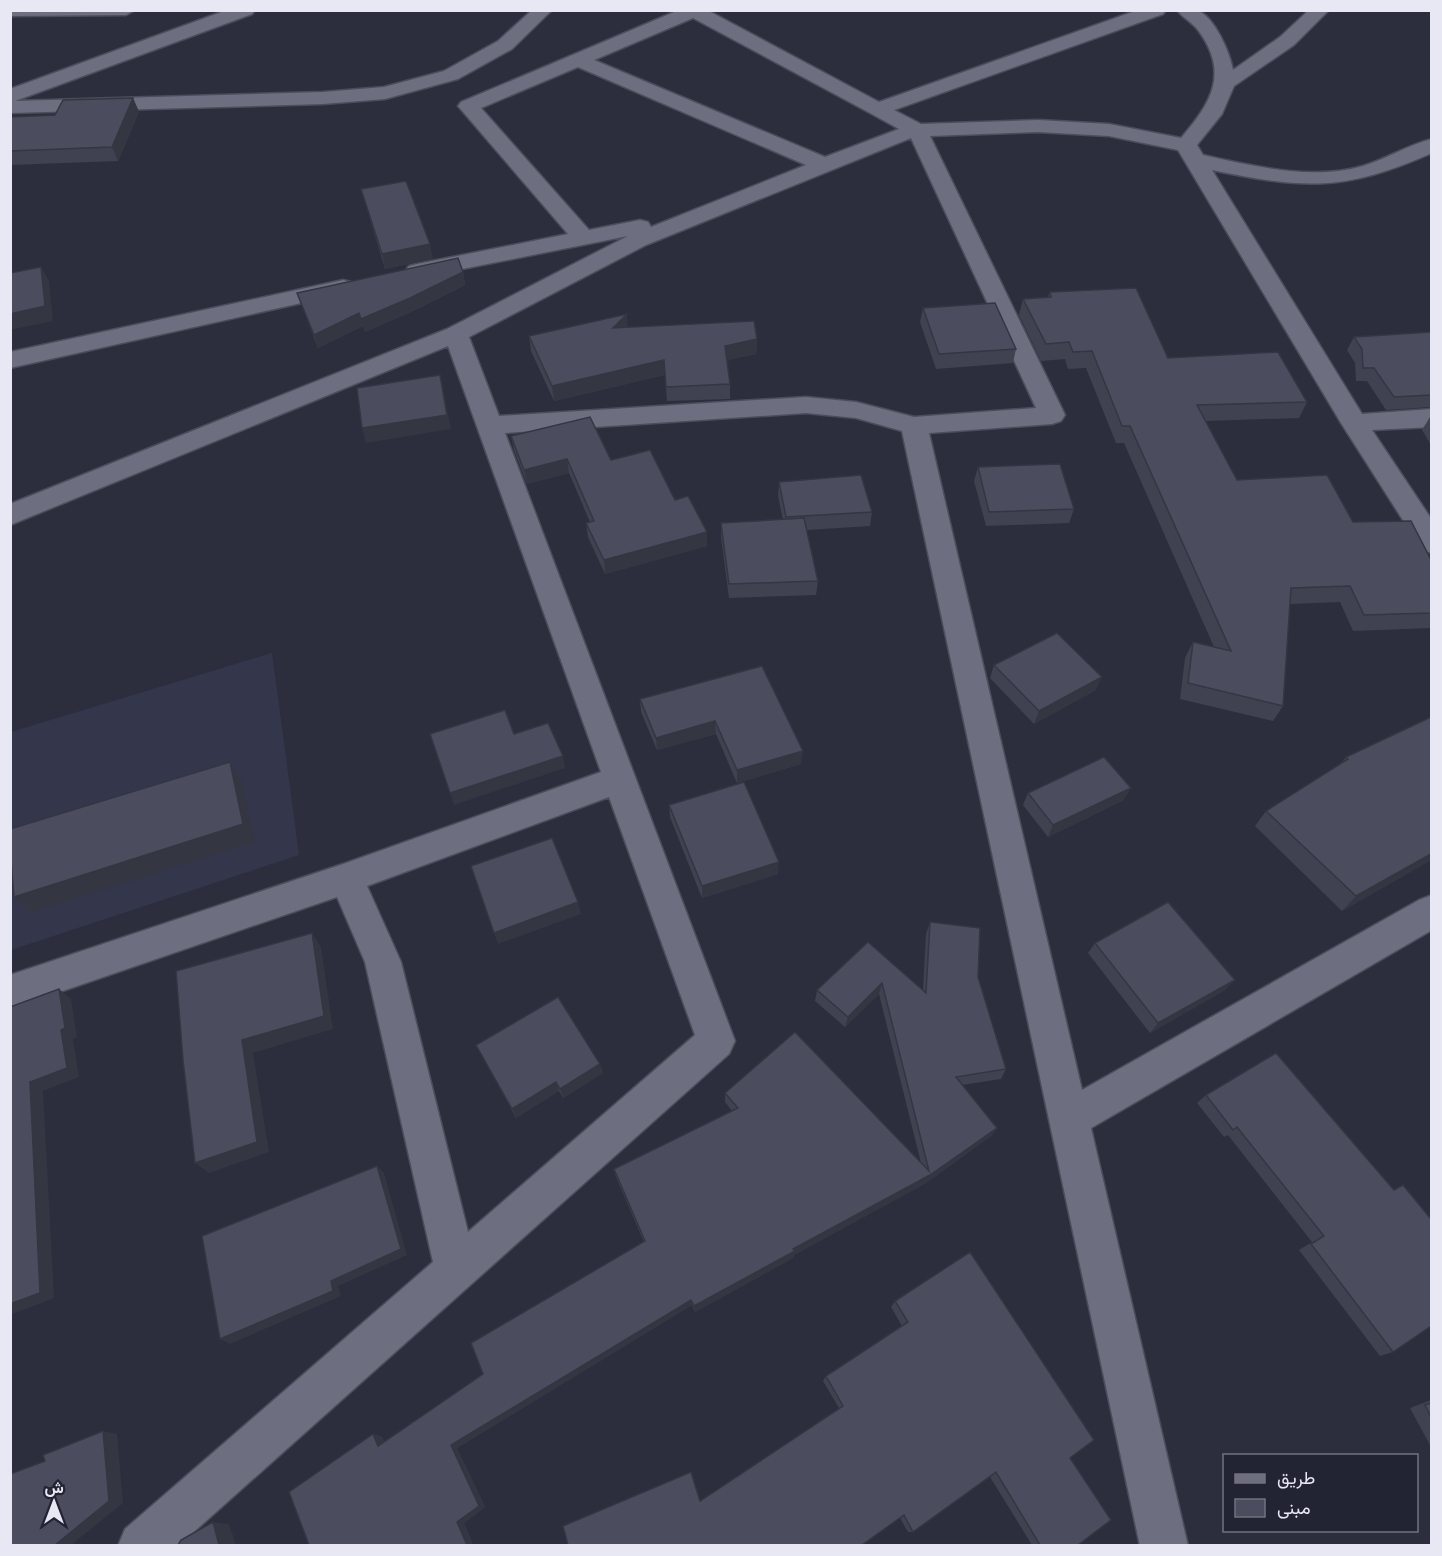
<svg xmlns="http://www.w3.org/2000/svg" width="1442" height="1556" viewBox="0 0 1442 1556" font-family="'Sofia Sans Condensed',Vazirmatn,sans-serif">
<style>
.built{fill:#34364c}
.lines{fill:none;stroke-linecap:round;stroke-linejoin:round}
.minor-casing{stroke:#4c4d5a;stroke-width:3}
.minor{fill:#6d6f81;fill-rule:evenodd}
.wall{fill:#404251}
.shaded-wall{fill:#343642}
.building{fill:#4b4d5e;stroke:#343642;stroke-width:1.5}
</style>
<rect width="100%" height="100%" fill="#2c2e3e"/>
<path class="built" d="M 272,653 L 299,855 L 11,950 L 11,732 Z"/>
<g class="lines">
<g class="minor-casing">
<g id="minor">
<path d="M 10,10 L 135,10 L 126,15 L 10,16 Z"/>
<path d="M 227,10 L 255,10 L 252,14 L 15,101 L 323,92 L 384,87 L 444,71 L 498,41 L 532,10 L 552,10 L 512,49 L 458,79 L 385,99 L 323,104 L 10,113 L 10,89 Z"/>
<path d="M 679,10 L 707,10 L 879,102 L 1138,10 L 1166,10 L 1163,14 L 894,110 L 921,124 L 1038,120 L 1109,124 L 1181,138 C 1211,103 1230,73 1198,30 C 1192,22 1183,18 1177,10 C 1183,10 1191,9 1196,10 C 1214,15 1230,53 1233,70 L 1280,37 L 1309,10 L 1329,10 L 1294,45 L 1234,86 L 1222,114 L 1197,145 L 1203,155 C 1254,166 1311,181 1363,166 C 1386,159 1408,145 1432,139 L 1432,153 C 1344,192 1303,189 1212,170 L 1362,414 L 1432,409 L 1432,427 L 1372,430 L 1432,520 L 1432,553 L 1422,550 L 1341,423 L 1178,150 L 1109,136 L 1038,132 L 930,136 L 1065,415 L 1061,421 L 1052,424 L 929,433 L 1082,1090 L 1419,900 L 1432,895 L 1432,930 L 1091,1128 L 1188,1546 L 1140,1546 L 902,431 L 856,418 L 806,413 L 505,433 L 735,1041 L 729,1054 L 178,1546 L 118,1546 L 125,1529 L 433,1262 L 365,962 L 337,897 L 10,1009 L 10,975 L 346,863 L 601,772 L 448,346 L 10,525 L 10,504 L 447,329 L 628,236 L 417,278 L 409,276 L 405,271 L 409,266 L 417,264 L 568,234 L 458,106 L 461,102 ZM 693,18 L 870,113 L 899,129 L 825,157 L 594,60 ZM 578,67 L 806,165 L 651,227 L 648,222 L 640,220 L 589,230 L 481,108 ZM 911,138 L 1036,408 L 914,417 L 856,402 L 806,397 L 499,416 L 469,337 L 646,245 ZM 609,797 L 695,1035 L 468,1232 L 401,962 L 367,886 Z"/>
<path d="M 343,280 L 351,282 L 355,287 L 351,292 L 10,368 L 10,352 Z"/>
</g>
</g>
<use href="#minor" class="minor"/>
</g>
<g class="wall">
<path d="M 951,10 L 971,10 L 952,12 Z"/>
<path d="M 133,98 L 139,112 L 118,161 L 10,165 L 10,117 L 55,115 Z"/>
<path d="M 361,189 L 433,259 L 385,269 Z"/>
<path d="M 463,272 L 465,285 L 413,311 L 365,332 L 363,326 L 318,348 L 297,293 Z"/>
<path d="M 1050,292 L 1168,358 L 1307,402 L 1299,418 L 1206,421 L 1237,480 L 1353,522 L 1431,560 L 1431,628 L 1353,631 L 1340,602 L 1290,604 L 1283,706 L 1273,721 L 1180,699 L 1185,658 L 1193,642 L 1214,647 L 1124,443 L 1116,443 L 1086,368 L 1068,369 L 1065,359 L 1041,361 L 1019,315 L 1023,299 L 1048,297 Z"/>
<path d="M 923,308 L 1016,349 L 1013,363 L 936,369 L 920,322 Z"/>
<path d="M 627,314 L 627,327 L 757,339 L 756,354 L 727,360 L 730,384 L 730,399 L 667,401 L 665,375 L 554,401 L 531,351 L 529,336 Z"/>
<path d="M 1431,332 L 1431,407 L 1386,410 L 1367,381 L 1356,381 L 1355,363 L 1347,350 L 1354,337 Z"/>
<path d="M 1430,417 L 1431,417 L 1431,445 L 1422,430 Z"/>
<path d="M 511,436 L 611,460 L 675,500 L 707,546 L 605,574 L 588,537 L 586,523 L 590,522 L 569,473 L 527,484 L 514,450 Z"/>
<path d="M 978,467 L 1074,509 L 1069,523 L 986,526 L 974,481 Z"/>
<path d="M 779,482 L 872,512 L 870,526 L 807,530 L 818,581 L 816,595 L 729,598 L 721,537 L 721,523 L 783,520 L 778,496 Z"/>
<path d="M 994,665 L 1096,690 L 1034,724 L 990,678 Z"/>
<path d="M 762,666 L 801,764 L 737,783 L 716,734 L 657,750 L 641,712 L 640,699 Z"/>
<path d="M 1346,757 L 1431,860 L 1342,911 L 1255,826 L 1266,811 L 1341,764 Z"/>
<path d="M 1028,793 L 1124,800 L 1048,837 L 1023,805 Z"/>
<path d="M 669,805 L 778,874 L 702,898 L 670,817 Z"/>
<path d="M 930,922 L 978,977 L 1006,1069 L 1001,1079 L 962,1085 L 997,1128 L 991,1136 L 926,1183 L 794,1255 L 793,1258 L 695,1312 L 692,1305 L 457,1448 L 485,1507 L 464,1523 L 473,1545 L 309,1545 L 373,1434 L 382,1437 L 384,1442 L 483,1374 L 644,1242 L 616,1177 L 614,1169 L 732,1111 L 725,1102 L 725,1093 L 921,1163 L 879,994 L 845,1027 L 815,1001 L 817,990 L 868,942 L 923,990 L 926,934 Z"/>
<path d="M 1095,943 L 1225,990 L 1150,1033 L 1088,953 Z"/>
<path d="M 476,1045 L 603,1073 L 563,1098 L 559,1091 L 516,1118 Z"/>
<path d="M 1206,1095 L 1394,1190 L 1403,1185 L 1393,1352 L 1380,1356 L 1299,1250 L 1312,1242 L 1228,1135 L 1224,1137 L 1197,1103 Z"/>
<path d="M 895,1301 L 1070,1458 L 1078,1545 L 1032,1545 L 990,1477 L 913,1532 L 908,1532 L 900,1518 L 700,1501 L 839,1408 L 823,1381 L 826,1376 L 902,1326 L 891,1307 Z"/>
<path d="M 1431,1400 L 1431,1447 L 1410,1408 Z"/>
</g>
<g class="shaded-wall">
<path d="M 133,98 L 139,112 L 118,161 L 112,147 Z"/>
<path d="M 430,244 L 433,259 L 385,269 L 382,254 Z"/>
<path d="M 41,267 L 49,281 L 53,321 L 10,330 L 10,314 Z"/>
<path d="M 463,272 L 465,285 L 413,311 L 365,332 L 361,319 Z"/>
<path d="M 359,313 L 363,326 L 318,348 L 314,335 Z"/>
<path d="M 627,314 L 628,329 L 613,328 Z"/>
<path d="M 757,339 L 756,354 L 725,361 L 725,346 Z"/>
<path d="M 664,360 L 665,375 L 554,401 L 552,386 Z"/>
<path d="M 440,375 L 451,429 L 366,443 L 362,428 Z"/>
<path d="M 567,459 L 569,473 L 527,484 L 524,470 Z"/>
<path d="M 707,532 L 707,546 L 605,574 L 604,560 Z"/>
<path d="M 1102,677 L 1096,690 L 1034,724 L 1039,711 Z"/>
<path d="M 715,721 L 716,734 L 657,750 L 656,738 Z"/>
<path d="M 803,751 L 801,764 L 737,783 L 737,770 Z"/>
<path d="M 563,756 L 565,768 L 454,805 L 450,793 Z"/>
<path d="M 230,762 L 242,781 L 255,842 L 31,913 L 14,897 Z"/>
<path d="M 1131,788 L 1124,800 L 1048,837 L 1053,825 Z"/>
<path d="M 1431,854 L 1431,860 L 1342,911 L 1356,896 Z"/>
<path d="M 779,862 L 778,874 L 702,898 L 702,886 Z"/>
<path d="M 578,902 L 581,914 L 498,944 L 494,933 Z"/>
<path d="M 312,933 L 321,947 L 333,1029 L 253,1053 L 269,1152 L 209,1173 L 195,1163 L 242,1040 Z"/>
<path d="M 1235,980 L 1225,990 L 1150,1033 L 1158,1023 Z"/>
<path d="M 882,983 L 879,994 L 845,1027 L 848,1017 Z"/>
<path d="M 59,989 L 71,999 L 77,1038 L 73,1039 L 79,1077 L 43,1091 L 54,1298 L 10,1315 L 10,1304 L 30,1082 L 61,1030 Z"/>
<path d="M 600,1064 L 603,1073 L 563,1098 L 560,1089 Z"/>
<path d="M 556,1082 L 559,1091 L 516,1118 L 512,1109 Z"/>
<path d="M 997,1128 L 991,1136 L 926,1183 L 794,1255 L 793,1258 L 695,1312 L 694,1306 L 793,1249 L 930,1175 Z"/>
<path d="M 377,1166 L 384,1173 L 407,1255 L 338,1286 L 341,1296 L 230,1344 L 220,1339 L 331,1281 Z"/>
<path d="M 691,1300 L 692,1305 L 457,1448 L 485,1507 L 464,1523 L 473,1545 L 467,1545 L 457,1522 L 451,1445 Z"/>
<path d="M 103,1431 L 117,1434 L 123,1503 L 71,1545 L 55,1545 Z"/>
<path d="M 373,1434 L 382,1437 L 386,1449 L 378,1446 Z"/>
<path d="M 213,1522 L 229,1524 L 236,1545 L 219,1545 Z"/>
</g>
<g class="building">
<path d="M 133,98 L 112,147 L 10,151 L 10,117 L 55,115 L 63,100 Z"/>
<path d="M 406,181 L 430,244 L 382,254 L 361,189 Z"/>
<path d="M 458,258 L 463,272 L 410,298 L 361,319 L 359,313 L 314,335 L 297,293 Z"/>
<path d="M 41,267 L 45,306 L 10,314 L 10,273 Z"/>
<path d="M 1136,288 L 1168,358 L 1278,352 L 1307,402 L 1197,405 L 1237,480 L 1327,475 L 1353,522 L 1411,521 L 1431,560 L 1431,613 L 1364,615 L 1350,586 L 1291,588 L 1283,706 L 1188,683 L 1193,642 L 1231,651 L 1130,426 L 1122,426 L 1092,351 L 1073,352 L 1069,342 L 1046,344 L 1023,299 L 1051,297 L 1050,292 Z"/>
<path d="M 995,303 L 1016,349 L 939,354 L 923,308 Z"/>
<path d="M 627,314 L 613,328 L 754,321 L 757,339 L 725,346 L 730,384 L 666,387 L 664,360 L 552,386 L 529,336 Z"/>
<path d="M 1431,332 L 1431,395 L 1394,397 L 1374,368 L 1363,368 L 1362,349 L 1354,337 Z"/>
<path d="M 440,375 L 447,415 L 362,428 L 357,388 Z"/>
<path d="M 590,417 L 611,460 L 650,450 L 675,500 L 688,496 L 707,532 L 604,560 L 586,523 L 594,521 L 567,459 L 524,470 L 511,436 Z"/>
<path d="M 1060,464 L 1074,509 L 989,512 L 978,467 Z"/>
<path d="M 861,475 L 872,512 L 786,517 L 779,482 Z"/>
<path d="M 804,518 L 818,581 L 729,584 L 721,523 Z"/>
<path d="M 1057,633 L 1102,677 L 1039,711 L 994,665 Z"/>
<path d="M 762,666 L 803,751 L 737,770 L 715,721 L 656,738 L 640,699 Z"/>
<path d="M 505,710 L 514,734 L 548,723 L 563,756 L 450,793 L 430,734 Z"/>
<path d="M 1431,717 L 1431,854 L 1356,896 L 1266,811 L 1348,759 L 1346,757 Z"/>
<path d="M 1104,757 L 1131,788 L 1053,825 L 1028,793 Z"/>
<path d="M 230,762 L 243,824 L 14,897 L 10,849 L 10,829 Z"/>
<path d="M 744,782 L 779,862 L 702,886 L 669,805 Z"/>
<path d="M 552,838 L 578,902 L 494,933 L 471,866 Z"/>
<path d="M 1168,902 L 1235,980 L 1158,1023 L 1095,943 Z"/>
<path d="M 930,922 L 980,928 L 978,977 L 1006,1069 L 956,1077 L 997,1128 L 930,1175 L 793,1249 L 795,1251 L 694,1306 L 691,1300 L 451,1445 L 479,1506 L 457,1522 L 467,1545 L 309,1545 L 289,1492 L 373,1434 L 378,1446 L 483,1374 L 471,1343 L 645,1241 L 614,1169 L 738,1108 L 725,1093 L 795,1032 L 929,1171 L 882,983 L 848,1017 L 817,990 L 868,942 L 926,993 Z"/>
<path d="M 312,933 L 324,1016 L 242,1040 L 257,1142 L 195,1163 L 183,1060 L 176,971 Z"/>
<path d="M 59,989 L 65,1028 L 61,1030 L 67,1068 L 30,1082 L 40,1293 L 10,1304 L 10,1007 Z"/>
<path d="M 558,997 L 600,1064 L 560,1089 L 556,1082 L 512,1109 L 476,1045 Z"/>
<path d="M 1276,1053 L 1394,1190 L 1403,1185 L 1431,1219 L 1431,1326 L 1393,1352 L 1311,1244 L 1324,1236 L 1237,1127 L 1233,1130 L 1206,1095 Z"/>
<path d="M 377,1166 L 401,1249 L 331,1281 L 333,1291 L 220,1339 L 202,1236 Z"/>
<path d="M 970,1252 L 1094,1440 L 1070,1458 L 1111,1520 L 1078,1545 L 1040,1545 L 996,1472 L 913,1532 L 904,1515 L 862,1545 L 568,1545 L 563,1526 L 691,1472 L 700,1501 L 843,1406 L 826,1376 L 908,1322 L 895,1301 Z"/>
<path d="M 1431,1403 L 1431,1417 L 1425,1405 Z"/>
<path d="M 103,1431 L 109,1501 L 55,1545 L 10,1545 L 10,1474 L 45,1461 L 43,1455 Z"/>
<path d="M 213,1522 L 219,1545 L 178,1545 L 181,1540 Z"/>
</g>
<rect width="1442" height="1556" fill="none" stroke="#e7e8f3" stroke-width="24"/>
<rect x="1223" y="1454" width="195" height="78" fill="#232433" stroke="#717280" stroke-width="1.5"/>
<rect x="1235" y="1474" width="30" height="9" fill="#6d6f81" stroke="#717280" stroke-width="1.5"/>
<text x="1277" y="1484" font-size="18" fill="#e7e8f3">طريق</text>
<rect x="1235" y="1499" width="30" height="18" fill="#4b4d5e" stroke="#717280" stroke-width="1.5"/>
<text x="1277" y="1514" font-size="18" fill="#e7e8f3">مبنى</text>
<g transform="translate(54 1502)" stroke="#232433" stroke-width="4.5" paint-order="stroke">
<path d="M0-4.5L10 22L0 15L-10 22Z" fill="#e7e8f3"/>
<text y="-9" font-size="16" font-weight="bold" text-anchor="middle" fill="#e7e8f3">ش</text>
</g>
</svg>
